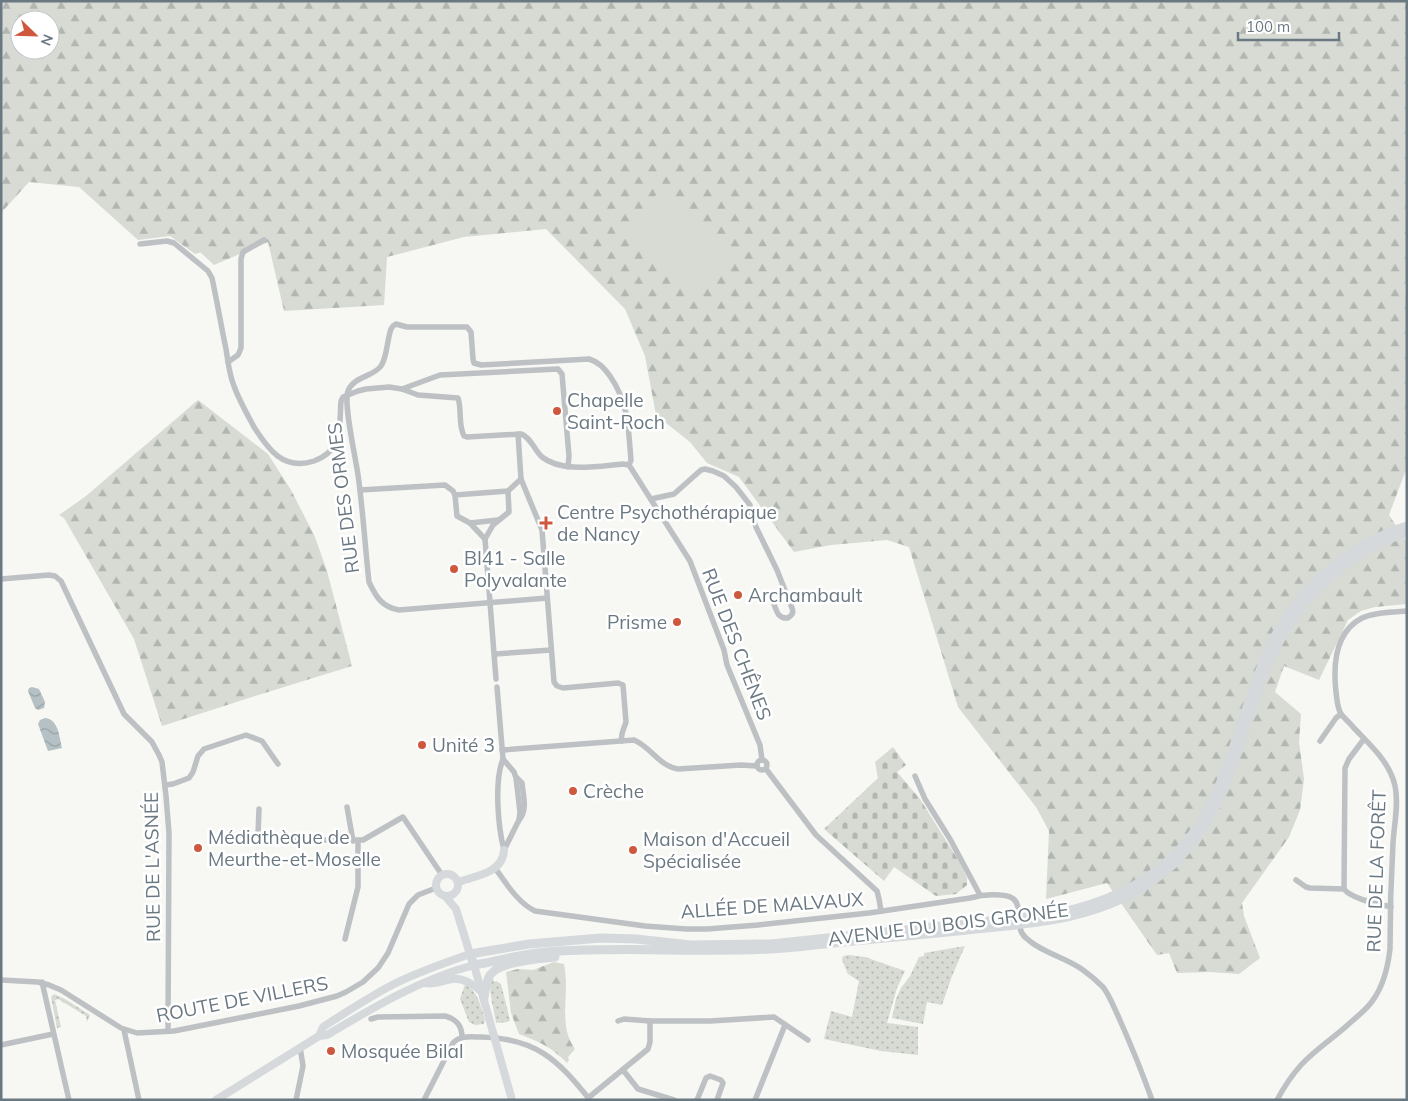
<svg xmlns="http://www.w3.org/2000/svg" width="1408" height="1101" viewBox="0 0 1408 1101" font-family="Mulish,sans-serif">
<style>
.green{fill:url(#green-dots)}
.forest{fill:url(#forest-firs);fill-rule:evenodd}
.cemetery{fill:url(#cemetery-stones)}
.pitch{fill:#d7dbd4}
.water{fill:url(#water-waves)}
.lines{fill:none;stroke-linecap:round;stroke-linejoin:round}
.street{stroke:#bdc1c4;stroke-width:5.5}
.secondary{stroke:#d5d9dc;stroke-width:8}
.primary{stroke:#d5d9dc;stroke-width:9}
.poi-dot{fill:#ce583d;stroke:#fff;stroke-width:2}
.labels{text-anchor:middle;stroke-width:5;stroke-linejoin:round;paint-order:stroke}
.poi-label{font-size:19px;fill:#6a7882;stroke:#fff;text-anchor:start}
.street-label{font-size:19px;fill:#6a7882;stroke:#fff}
</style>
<defs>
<pattern id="green-dots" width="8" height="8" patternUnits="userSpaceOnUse" patternTransform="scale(1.25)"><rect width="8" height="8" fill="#d7dbd4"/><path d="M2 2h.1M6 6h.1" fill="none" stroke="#b2b6b1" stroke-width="1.8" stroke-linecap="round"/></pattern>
<pattern id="forest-firs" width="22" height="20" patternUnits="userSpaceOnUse" patternTransform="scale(1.25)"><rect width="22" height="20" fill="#d7dbd4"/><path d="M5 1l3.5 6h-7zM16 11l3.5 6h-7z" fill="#b2b6b1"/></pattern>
<pattern id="cemetery-stones" width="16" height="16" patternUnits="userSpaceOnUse" patternTransform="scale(1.25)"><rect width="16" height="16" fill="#d7dbd4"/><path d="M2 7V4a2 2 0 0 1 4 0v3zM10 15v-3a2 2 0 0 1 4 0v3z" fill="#b2b6b1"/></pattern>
<pattern id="water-waves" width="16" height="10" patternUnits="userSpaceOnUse" patternTransform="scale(1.25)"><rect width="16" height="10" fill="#b5c1c4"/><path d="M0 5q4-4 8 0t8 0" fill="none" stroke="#97a2a5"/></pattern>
</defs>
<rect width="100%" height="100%" fill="#f7f7f4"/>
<g class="green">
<path d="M 965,946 L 952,976 L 942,1005 L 927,1002 L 923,1024 L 892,1018 L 896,999 L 901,988 L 910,976 L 919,957 L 924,956 L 924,953 Z"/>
<path d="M 849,955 L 865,957 L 905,971 L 897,988 L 887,1023 L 918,1027 L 918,1055 L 881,1051 L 824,1039 L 831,1011 L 852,1017 L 859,981 L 848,974 L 842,960 L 843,956 Z"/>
<path d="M 491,978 L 495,982 L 496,981 L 501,984 L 510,1020 L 508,1022 L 496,1023 C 494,1008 488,993 491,978 Z"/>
<path d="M 465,984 C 479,993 480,1005 485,1020 L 484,1024 L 475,1025 L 469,1022 L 460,999 Z"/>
<path d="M 54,994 L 65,999 L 90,1015 L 87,1022 L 86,1016 L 58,999 L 55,1000 L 61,1027 L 57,1028 L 51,997 Z"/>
</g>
<g class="forest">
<path d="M 1,1 L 1407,1 L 1407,274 L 1405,290 L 1407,305 L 1407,467 L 1389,515 L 1407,542 L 1407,604 L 1375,607 L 1361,611 L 1348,620 L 1319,680 L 1284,666 L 1275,692 L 1301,714 L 1299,742 L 1304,779 L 1300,810 L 1289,837 L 1242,903 L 1244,916 L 1260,958 L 1239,974 L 1209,972 L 1177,973 L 1169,953 L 1157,955 L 1107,883 L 1046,899 L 1049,831 L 1036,807 L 958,707 L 909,547 L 887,540 L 831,545 L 794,552 L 739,477 L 707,463 L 690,442 L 656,415 L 645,356 L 625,309 L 546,229 L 464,237 L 387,257 L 384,305 L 284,311 L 268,242 L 214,265 L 200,252 L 195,254 L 170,236 L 138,240 L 79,187 L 29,182 L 1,213 ZM 20,20 L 50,20 L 50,50 L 20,50 Z"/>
<path d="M 198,400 L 268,454 L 291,490 L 315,537 L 327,571 L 352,666 L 255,696 L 162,726 L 134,639 L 64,518 L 59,515 L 86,496 Z"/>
<path d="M 554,962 L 564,964 C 565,970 566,977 566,983 C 566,1006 561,1030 575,1049 L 568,1057 L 569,1060 L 567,1063 C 553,1048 538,1041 519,1034 L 511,1013 L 506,972 L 518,969 L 533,970 Z"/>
</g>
<path class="cemetery" d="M 893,747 L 906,765 L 897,772 L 920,799 L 959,861 L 967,878 L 967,885 L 956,894 L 936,896 L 894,867 L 884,881 L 824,829 L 878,778 L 875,762 Z"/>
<path class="pitch" d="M 664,187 L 737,258 L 695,301 L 622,229 Z"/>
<g class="water">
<path d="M 32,687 L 39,689 L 45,702 L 44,708 L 38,710 L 35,708 L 28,691 L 29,688 Z"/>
<path d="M 45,718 C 59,720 59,736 62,748 L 48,751 L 38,724 L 40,720 Z"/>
</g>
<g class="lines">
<g class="street">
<path d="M 140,244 L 167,241 L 174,243 L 208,271 L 212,278 C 217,301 221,325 226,349 C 228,361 229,374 234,386 C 239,400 247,414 254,427 C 268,449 283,471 314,461 C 344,450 339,427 341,401 L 343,397 L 358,391 L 366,389 L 389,387 L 402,389 L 440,375 L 558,369 L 562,374 L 569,456 L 568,467"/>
<path d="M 228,362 L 238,355 L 241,348 L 241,259 L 243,252 L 264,240"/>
<path d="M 402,389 L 418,395 L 458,398 C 462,410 458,425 464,436 L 467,437 L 521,434 C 531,437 534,450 542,457 C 562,473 598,466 623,464 L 629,465"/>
<path d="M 518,434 L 521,479 L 542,530 L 554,682 L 557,686 L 563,688 L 618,683 L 623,685 L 626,722 C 624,729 620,734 622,741"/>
<path d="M 629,465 L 690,561 L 724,650 L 727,665 L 760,745 L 762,760"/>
<path d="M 360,490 L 445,485 L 453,491 L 455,495"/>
<path d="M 651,499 L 674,494 L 701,470 L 705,469 L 713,471 L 724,476 L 736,487 L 750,505 L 751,514 L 756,527 L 777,570 L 792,608 C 794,613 792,615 788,618 C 777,619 776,609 773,601"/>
<path d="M 470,523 L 498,520"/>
<path d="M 485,539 L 496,679"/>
<path d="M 485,539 L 470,523 L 457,516 L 455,495 L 508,491 L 521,479"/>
<path d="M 485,539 L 493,525 L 509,512 L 508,491"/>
<path d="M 1,579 L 49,575 L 55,576 L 61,581 L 124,714 L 152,742 L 159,755 L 162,762 L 166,796 L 169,833 L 168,1031"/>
<path d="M 547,598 L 399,610 C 382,607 376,597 369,582 C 365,546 363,510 358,475 C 356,459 343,403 348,391 C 354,376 373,377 381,366 C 387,358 387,340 391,329 L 393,326 L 396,324 L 407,327 L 467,327 L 471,332 L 473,359 L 474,363 L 481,365 L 589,359 C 599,362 604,368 610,376 C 629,404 628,427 631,460 L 629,465"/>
<path d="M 495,654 L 551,650"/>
<path d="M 497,687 L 503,759 C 494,781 498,827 504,850"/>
<path d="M 1364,739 L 1349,759 L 1345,768 L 1344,889 C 1351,899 1379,904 1391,907"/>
<path d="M 1320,741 L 1336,718 L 1341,714"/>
<path d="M 502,750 L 634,740 C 651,747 659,766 678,769 L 741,765 L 757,766"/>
<path d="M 503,759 L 514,772 L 516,778 L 520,812 L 519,820 L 504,850"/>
<circle cx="762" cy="765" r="5"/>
<path d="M 766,769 L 816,835 L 877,891 L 879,899 L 881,911"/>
<path d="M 915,776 L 925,799 L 950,839 L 980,895"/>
<path d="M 517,778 L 522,783 C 523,795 528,811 519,820"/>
<path d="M 165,785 L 173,784 L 189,778 L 193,772 L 198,756 L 204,749 L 246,735 L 262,741 L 278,764"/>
<path d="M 347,807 L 353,841"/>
<path d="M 259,809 L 258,835 L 261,839 L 265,840 L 363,840 L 403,817 L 442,875"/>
<path d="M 495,868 C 506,883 518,903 535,911 L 645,926 L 686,929 L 707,929 L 758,925 L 869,913 L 970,898 C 980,895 989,894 1000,895 C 1031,896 1010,925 1026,938 C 1042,953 1065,957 1083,970 C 1090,975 1097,981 1103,987 C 1110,996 1114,1008 1119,1018 C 1131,1045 1142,1072 1152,1100"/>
<path d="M 1296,880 L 1306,887 L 1310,888 L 1344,889"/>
<path d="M 345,939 L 358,887 L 358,841"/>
<path d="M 1,980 L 38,982 L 49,985 L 61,990 L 121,1028 L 137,1033 L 174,1031 L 299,1006 L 337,996 L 346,992 L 363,982 L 378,968 L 388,953 L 409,904 L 418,895 L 436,888"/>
<path d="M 42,982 L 69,1100"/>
<path d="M 371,1019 L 378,1017 L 445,1016 C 456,1019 462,1025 462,1037"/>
<path d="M 618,1021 L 624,1019 L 650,1021 L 710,1021 L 774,1017 L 808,1040"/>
<path d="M 124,1030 L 139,1100"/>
<path d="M 1,1045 L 53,1034"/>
<path d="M 623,1070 L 638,1089 L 674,1100"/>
<path d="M 588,1098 L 648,1049 L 650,1042 L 650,1021"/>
<path d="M 296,1100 L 303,1066 L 300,1047"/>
<path d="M 424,1100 L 453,1043 C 460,1035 471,1037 481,1037 C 536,1038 558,1060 590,1100"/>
<path d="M 697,1100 L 706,1078 L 710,1076 L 721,1080 L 723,1083 L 717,1100"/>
<path d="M 755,1100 L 785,1025"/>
<path d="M 1277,1100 C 1284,1087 1292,1075 1301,1065 C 1316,1049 1335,1037 1351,1022 C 1359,1015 1368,1008 1373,1000 C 1384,985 1388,966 1390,949 C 1390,913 1391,878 1393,843 C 1394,825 1399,804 1395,786 C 1390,762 1370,745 1354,728 C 1350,723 1345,719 1341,714 C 1337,707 1337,699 1336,692 C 1333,665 1335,632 1362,618 C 1375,612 1393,612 1407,611"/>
</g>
<g class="secondary">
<circle cx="447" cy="885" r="11"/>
<path d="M 458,882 C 476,876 503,873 504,850"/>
<path d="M 424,983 C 437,985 441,981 452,979 C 463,977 473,985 481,991"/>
<path d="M 319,1036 L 323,1027 C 346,1012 369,997 394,984 C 418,972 444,963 470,954 L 456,909 L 445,896"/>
<path d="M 216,1100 L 319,1036 L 327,1035 C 374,1007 421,979 474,965 L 512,1100"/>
</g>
<g class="primary">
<path d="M 1407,526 C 1346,545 1296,591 1269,648 C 1259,671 1251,695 1243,719 C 1230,757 1219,796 1196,829 C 1161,879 1112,902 1054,914 L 771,944 L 691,945 L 636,939 L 601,938 L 529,944 L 470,954 L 474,965 C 498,961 522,954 547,952 C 621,946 696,953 770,949 C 791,948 812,945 833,943 C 874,939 916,935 958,931 C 1021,924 1090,922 1145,886 C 1225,835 1233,753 1265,672 C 1291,606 1340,556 1407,532"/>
<path d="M 484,998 C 485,990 486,982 490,975 C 500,961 538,959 555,957"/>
</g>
</g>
<g class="poi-dot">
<circle cx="557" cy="411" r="5"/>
<path d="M543.5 515.5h5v5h5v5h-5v5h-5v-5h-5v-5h5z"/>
<circle cx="454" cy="569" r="5"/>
<circle cx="738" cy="595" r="5"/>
<circle cx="677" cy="622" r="5"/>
<circle cx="422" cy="745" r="5"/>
<circle cx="573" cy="791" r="5"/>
<circle cx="198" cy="848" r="5"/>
<circle cx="633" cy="850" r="5"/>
<circle cx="331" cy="1051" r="5"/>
</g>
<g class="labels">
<g class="poi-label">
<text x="567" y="407">Chapelle<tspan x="567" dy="22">Saint-Roch</tspan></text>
<text x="557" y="519">Centre Psychothérapique<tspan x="557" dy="22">de Nancy</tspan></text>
<text x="464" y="565">BI41 - Salle<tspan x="464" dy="22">Polyvalante</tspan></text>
<text x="748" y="602">Archambault</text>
<text x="667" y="629" text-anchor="end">Prisme</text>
<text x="432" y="752">Unité 3</text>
<text x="583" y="798">Crèche</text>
<text x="208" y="844">Médiathèque de<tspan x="208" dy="22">Meurthe-et-Moselle</tspan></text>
<text x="643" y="846">Maison d'Accueil<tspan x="643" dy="22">Spécialisée</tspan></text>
<text x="341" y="1058">Mosquée Bilal</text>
</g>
<g class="street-label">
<text transform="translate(343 498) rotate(-97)" y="7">RUE DES ORMES</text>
<text transform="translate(737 644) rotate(69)" y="7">RUE DES CHÊNES</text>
<text transform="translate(152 867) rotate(-91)" y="7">RUE DE L'ASNÉE</text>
<text transform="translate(1376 871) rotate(-88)" y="7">RUE DE LA FORÊT</text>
<text transform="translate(772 905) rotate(-4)" y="7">ALLÉE DE MALVAUX</text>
<text transform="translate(948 924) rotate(-7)" y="7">AVENUE DU BOIS GRONÉE</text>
<text transform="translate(242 999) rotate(-11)" y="7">ROUTE DE VILLERS</text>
</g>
</g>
<rect width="1408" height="1101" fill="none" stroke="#6a7882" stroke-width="5"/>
<g transform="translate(35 35) rotate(113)"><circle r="24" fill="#ffffff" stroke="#c3c9cd"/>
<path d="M0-4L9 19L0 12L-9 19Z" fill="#ce583d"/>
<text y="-8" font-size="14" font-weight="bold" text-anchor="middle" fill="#6a7882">N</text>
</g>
<path d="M1238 32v8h101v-8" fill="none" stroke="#6a7882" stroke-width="2.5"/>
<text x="1246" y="32" font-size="15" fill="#6a7882" stroke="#ffffff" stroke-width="4" paint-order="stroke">100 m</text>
</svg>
